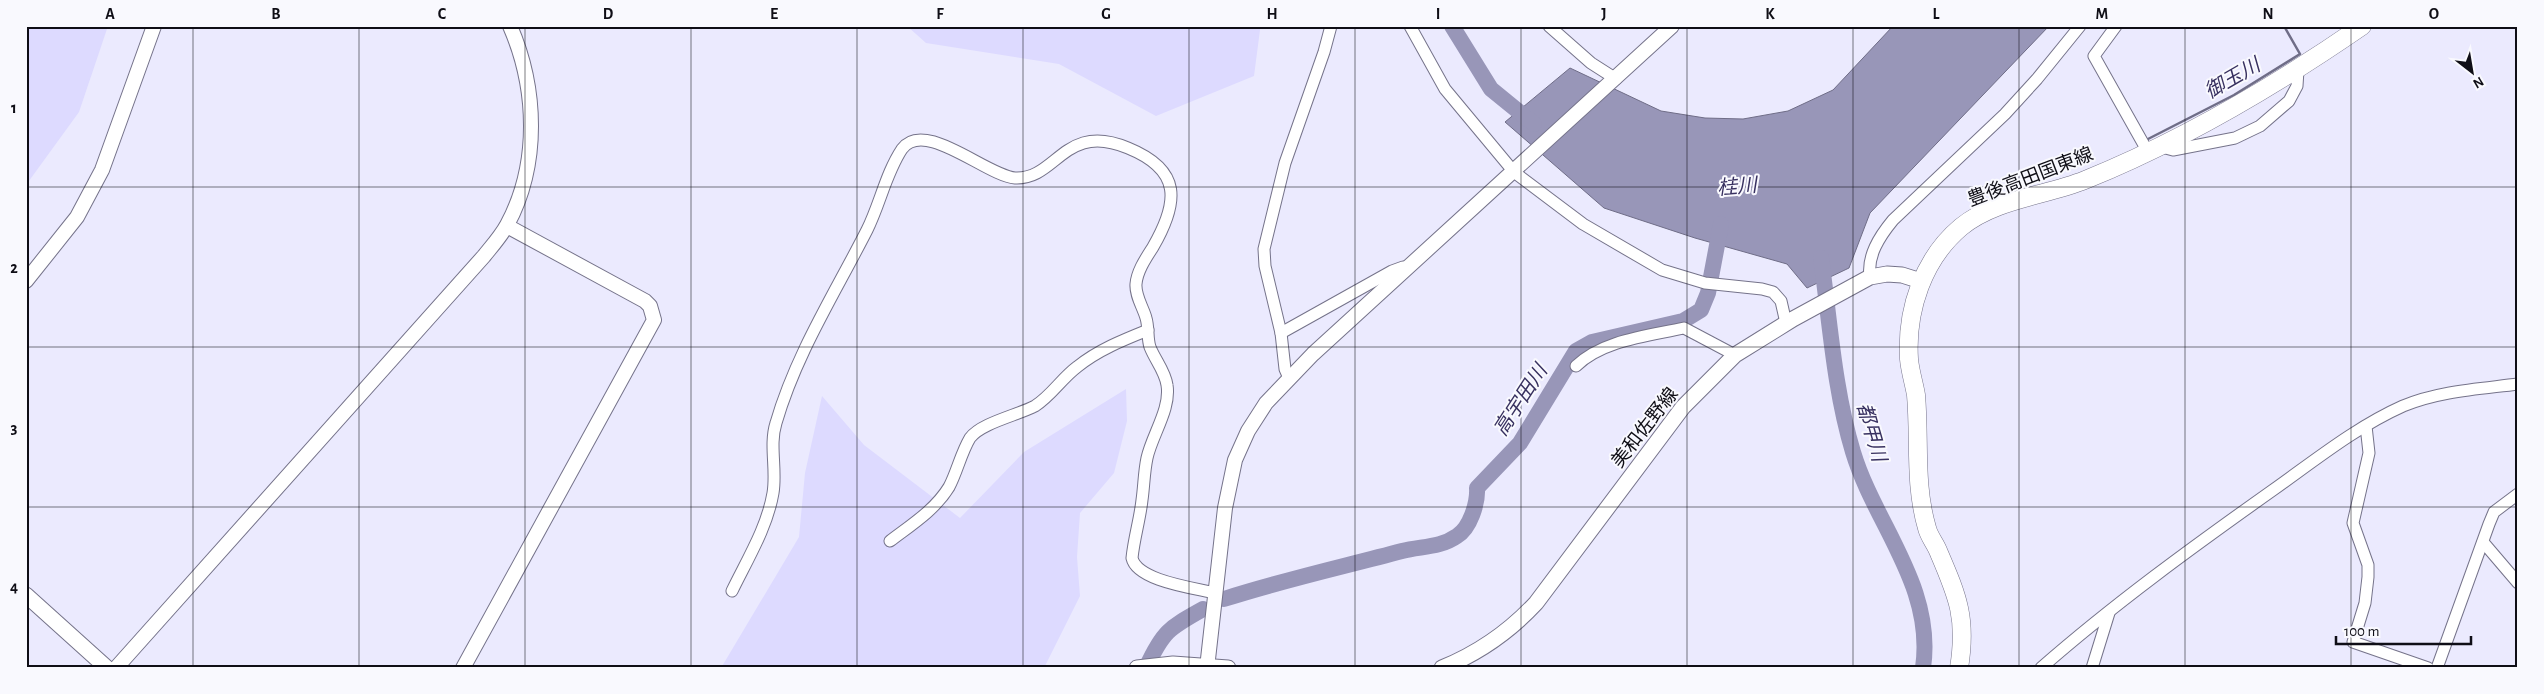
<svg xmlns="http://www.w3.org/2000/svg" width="2544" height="694" viewBox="0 0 2544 694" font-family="'Alegreya Sans','Noto Sans JP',sans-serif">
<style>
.green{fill:#dddaff}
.water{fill:#9896b8;stroke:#6f6d87}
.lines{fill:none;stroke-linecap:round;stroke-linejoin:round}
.stream{stroke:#6f6d87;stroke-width:2.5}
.river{stroke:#9896b8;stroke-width:16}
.minor-casing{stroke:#75738a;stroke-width:13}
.tertiary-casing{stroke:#75738a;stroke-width:16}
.secondary-casing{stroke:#75738a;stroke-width:17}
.primary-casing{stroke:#75738a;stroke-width:19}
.minor{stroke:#fff;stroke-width:11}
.tertiary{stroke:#fff;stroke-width:14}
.secondary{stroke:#fff;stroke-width:15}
.primary{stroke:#fff;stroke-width:18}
.grid{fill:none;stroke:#0f0e16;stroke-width:1;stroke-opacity:0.55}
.labels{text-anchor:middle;stroke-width:4;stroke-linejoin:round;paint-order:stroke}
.street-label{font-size:19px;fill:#0f0e16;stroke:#f9f9fe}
.water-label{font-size:20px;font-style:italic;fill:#383160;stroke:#f9f9fe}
.neatline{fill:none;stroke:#0f0e16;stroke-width:2}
.grid-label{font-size:16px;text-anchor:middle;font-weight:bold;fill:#0f0e16}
</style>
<rect width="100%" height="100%" fill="#ebeafe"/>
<g class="green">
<path d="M 26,26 L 108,26 L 79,112 L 26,185 Z"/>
<path d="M 907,26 L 1260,26 L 1260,30 L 1254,76 L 1156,116 L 1059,64 L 926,43 Z"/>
<path d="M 1126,389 L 1127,421 L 1114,473 L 1080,513 L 1077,557 L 1080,596 L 1044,668 L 721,668 L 799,537 L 805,473 L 822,396 L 864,445 L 960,518 L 1024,452 Z"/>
</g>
<path class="water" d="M 1893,26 L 2049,26 L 1870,213 L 1849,268 L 1807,288 L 1787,264 L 1695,238 L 1604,208 L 1505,122 L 1570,68 L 1661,111 L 1705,118 L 1743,119 L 1788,111 L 1833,90 Z"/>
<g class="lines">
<path class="stream" d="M 2148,139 L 2234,95 L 2300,54 L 2284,26"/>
<g class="river">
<path d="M 1452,26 L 1491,89 L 1534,124"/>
<path d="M 1821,258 C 1830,322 1834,389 1853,452 C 1875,525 1935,586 1923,668"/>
<path d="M 1224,599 C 1283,580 1342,567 1402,551 C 1421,546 1440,548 1457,536 C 1470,528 1478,503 1477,488 L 1520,443 L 1576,351 L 1592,342 L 1683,321 L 1701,310 L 1708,293 L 1721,224"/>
<path d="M 1146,668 C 1163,631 1169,628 1203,609"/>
</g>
<g class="minor-casing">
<g id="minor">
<path d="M 1410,26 L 1445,89 L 1514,172 L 1583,224 L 1662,270 L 1705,283 L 1762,289 L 1773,292 L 1781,301 L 1786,323"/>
<path d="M 1549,26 L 1591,63 L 1616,79"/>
<path d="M 2116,26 L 2094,56 L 2148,152"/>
<path d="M 2158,146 L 2173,150 L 2235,138 L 2260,126 L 2289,101 L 2297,86 L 2298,70"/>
<path d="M 1870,277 C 1867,256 1879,237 1893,220 L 2005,114 L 2037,79 L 2080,26"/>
<path d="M 1281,333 L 1392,271 L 1403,267 L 1408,268"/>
<path d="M 1576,366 C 1603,340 1648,336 1684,328 L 1735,355"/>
<path d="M 1289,378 L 1285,369 L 1281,333 L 1265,266 L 1264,249 L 1285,163 L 1324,52 L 1331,26"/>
<path d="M 2366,426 L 2369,453 L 2353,523 L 2368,565 L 2368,577 L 2365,603 L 2353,642 L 2428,668"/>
<path d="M 890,541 C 911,525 935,510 949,487 C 957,472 961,453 970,438 C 981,423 1018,415 1035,406 C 1051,396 1062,378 1077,367 C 1098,350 1123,340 1148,330"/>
<path d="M 2483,542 L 2518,583"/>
<path d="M 732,591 C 747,560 767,528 773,493 C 777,470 769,445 776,423 C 796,354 835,293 867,230 C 880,204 886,173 902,149 C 924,118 987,176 1015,178 C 1057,180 1064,121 1128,148 C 1182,170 1179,202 1153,247 C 1146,258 1137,271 1136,284 C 1135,296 1143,307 1146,318 C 1149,328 1147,338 1150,347 C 1155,360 1165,371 1167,385 C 1171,409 1152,435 1147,458 C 1144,472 1144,486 1142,500 C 1140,519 1134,538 1132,558 C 1137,581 1195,588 1215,593"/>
<path d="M 2041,668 C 2114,604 2194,546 2273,490 C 2314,461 2356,427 2403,406 C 2439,391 2479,389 2518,384"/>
<path d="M 2092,668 L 2109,613"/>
<path d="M 2437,668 L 2489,524 L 2494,512 L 2518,494"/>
</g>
</g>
<g class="tertiary-casing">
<g id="tertiary">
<path d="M 26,281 L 77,217 L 102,170 L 154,26"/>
<path d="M 116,668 L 484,256 C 492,246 501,236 507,225 C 540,164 537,88 510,26"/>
<path d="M 463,668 L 654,320 L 650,306 L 645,301 L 507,226"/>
<path d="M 1207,668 L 1225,508 L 1235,460 L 1248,431 L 1266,403 L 1313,354 L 1672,26"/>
</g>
</g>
<g class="secondary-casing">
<g id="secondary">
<path d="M 26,595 L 107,668"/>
<path d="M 1137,668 L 1173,664 L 1228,668"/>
<path d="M 1442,668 C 1479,653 1509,632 1536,603 L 1683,407 L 1735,355 L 1793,319 L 1870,277 L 1887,274 L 1902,275 L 1921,281"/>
</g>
</g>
<g class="primary-casing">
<path id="primary" d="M 1959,668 C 1967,619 1958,597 1939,553 C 1936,544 1929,537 1927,528 C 1914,484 1920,440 1916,395 C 1914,383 1910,371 1909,359 C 1906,310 1923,259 1961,227 C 1995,199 2045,196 2085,180 C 2184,140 2275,86 2362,26"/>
</g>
<use href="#minor" class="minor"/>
<use href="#tertiary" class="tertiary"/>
<use href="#secondary" class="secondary"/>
<use href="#primary" class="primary"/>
</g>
<path class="grid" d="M 193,26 L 193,668M 359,26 L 359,668M 525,26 L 525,668M 691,26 L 691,668M 857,26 L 857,668M 1023,26 L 1023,668M 1189,26 L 1189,668M 1355,26 L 1355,668M 1521,26 L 1521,668M 1687,26 L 1687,668M 1853,26 L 1853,668M 2019,26 L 2019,668M 2185,26 L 2185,668M 2351,26 L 2351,668M 26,187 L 2518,187M 26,347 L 2518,347M 26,507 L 2518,507"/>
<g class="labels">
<g class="street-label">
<text transform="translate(2030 176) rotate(-21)" y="7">豊後高田国東線</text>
<text transform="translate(1644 427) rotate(-52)" y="7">美和佐野線</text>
</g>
<g class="water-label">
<text transform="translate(2232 78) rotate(-30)" y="7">御玉川</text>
<text transform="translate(1737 186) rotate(-5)" y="7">桂川</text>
<text transform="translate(1520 400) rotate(-57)" y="7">高宇田川</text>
<text transform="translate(1872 432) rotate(74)" y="7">都甲川</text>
</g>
</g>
<rect width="2544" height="694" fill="none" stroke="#f9f9fe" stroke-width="55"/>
<g transform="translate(2472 72) rotate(149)" stroke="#f9f9fe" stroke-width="4" paint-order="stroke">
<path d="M0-4L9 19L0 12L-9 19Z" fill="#0f0e16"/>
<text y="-8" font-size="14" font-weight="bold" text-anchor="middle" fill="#0f0e16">N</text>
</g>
<path d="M2336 636v8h135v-8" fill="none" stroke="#0f0e16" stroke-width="2.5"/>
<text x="2344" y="636" font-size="15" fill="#0f0e16" stroke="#f9f9fe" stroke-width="4" paint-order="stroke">100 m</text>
<rect x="28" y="28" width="2488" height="638" class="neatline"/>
<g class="grid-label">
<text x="110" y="19">A</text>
<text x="276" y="19">B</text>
<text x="442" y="19">C</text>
<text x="608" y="19">D</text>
<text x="774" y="19">E</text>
<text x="940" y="19">F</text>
<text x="1106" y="19">G</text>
<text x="1272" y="19">H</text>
<text x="1438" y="19">I</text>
<text x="1604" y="19">J</text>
<text x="1770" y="19">K</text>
<text x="1936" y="19">L</text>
<text x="2102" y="19">M</text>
<text x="2268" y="19">N</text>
<text x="2434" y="19">O</text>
<text x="14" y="113">1</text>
<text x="14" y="273">2</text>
<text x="14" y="433">3</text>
<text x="14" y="592">4</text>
</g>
</svg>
